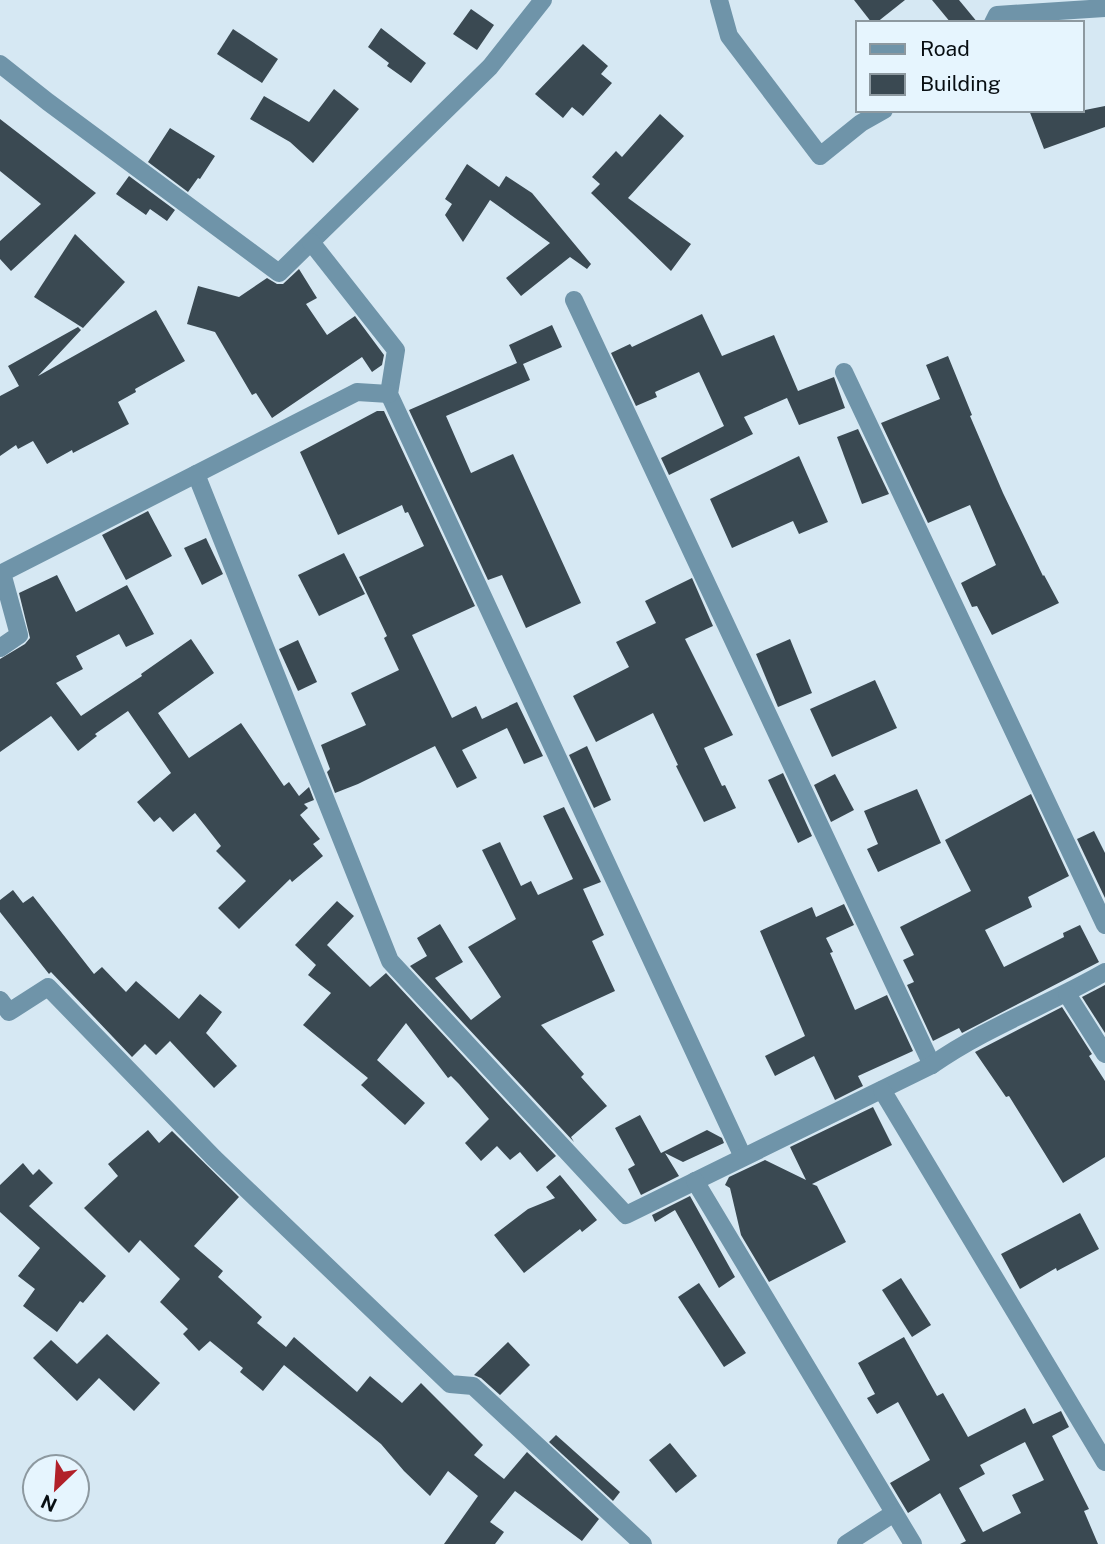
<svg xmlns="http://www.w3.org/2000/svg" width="1105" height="1544" viewBox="0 0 1105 1544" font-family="'Public Sans',sans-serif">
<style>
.building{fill:#3a4952;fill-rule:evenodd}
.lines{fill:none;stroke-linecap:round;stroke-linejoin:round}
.minor{stroke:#6f94a9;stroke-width:18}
</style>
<rect width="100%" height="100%" fill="#d6e8f3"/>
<g class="building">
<path d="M 854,0 L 905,0 L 876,23 L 872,23 Z"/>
<path d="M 932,0 L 959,0 L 978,23 L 951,23 Z"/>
<path d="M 471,9 L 494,25 L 477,50 L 453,34 Z"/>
<path d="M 381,28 L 426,63 L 411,83 L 387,66 L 389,63 L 368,47 Z"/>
<path d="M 233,29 L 278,59 L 262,83 L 217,54 Z"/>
<path d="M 583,44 L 608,66 L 601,74 L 612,83 L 583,116 L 572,107 L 563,118 L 535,94 Z"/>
<path d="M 334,89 L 359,109 L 313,163 L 290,142 L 250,119 L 264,96 L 309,122 Z"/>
<path d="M 1105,106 L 1105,127 L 1044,149 L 1029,110 L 1085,110 Z"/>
<path d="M 660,114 L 684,136 L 628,198 L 691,244 L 671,271 L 591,193 L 600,184 L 592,177 L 616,151 L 622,157 Z"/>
<path d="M 0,119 L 96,193 L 11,271 L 0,259 L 0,241 L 41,204 L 0,171 Z"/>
<path d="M 170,128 L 215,156 L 200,179 L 198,178 L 188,192 L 148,162 Z"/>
<path d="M 467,164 L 499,187 L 506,176 L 532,193 L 591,264 L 587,269 L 570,257 L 521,296 L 506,278 L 550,243 L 490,200 L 463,242 L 445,215 L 452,204 L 445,199 Z"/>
<path d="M 129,176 L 175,210 L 167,221 L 150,209 L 146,215 L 116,194 Z"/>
<path d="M 75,234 L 125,282 L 83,328 L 34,297 Z"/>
<path d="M 299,269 L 317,298 L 306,304 L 327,335 L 355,316 L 384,355 L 382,365 L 372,372 L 362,357 L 272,418 L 256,393 L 252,395 L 215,332 L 187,324 L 198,286 L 239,297 L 267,278 L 277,284 L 283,284 Z"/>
<path d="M 156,310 L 185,361 L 135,389 L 136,392 L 118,402 L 129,424 L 73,453 L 72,450 L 47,464 L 33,441 L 18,449 L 16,445 L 0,456 L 0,396 L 19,386 L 8,366 L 78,327 L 81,330 L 38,376 Z"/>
<path d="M 702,314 L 722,356 L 774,335 L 798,391 L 834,377 L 845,408 L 799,425 L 787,398 L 744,417 L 753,434 L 669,475 L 661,458 L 724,426 L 699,372 L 655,392 L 657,397 L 636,406 L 611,353 L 630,344 L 632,347 Z"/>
<path d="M 552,325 L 562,347 L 523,364 L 530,380 L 446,416 L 471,473 L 513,454 L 581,603 L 526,628 L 502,575 L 488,580 L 409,410 L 517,363 L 509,345 Z"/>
<path d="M 948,356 L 972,415 L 970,416 L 1003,493 L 1043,576 L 1044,575 L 1059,603 L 992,635 L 977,606 L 972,607 L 961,583 L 996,565 L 970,505 L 928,523 L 881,423 L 940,399 L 926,365 Z"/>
<path d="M 377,411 L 384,411 L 475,606 L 412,635 L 452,718 L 476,706 L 482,719 L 517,702 L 543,756 L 524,764 L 507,728 L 462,750 L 477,778 L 457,788 L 435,746 L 358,784 L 335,793 L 327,772 L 330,769 L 321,745 L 366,725 L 351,693 L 399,670 L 384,638 L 387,636 L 359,577 L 424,546 L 408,512 L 405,513 L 402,505 L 338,535 L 300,452 Z"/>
<path d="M 858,429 L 889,494 L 862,504 L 837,437 Z"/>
<path d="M 799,456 L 828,522 L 799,534 L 793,521 L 732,548 L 710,499 Z"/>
<path d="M 148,511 L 172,556 L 126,580 L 102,535 Z"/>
<path d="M 206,538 L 223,574 L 202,585 L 184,548 Z"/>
<path d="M 344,553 L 365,594 L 319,616 L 298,575 Z"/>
<path d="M 57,575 L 76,612 L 127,585 L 154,634 L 126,647 L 119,634 L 76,656 L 83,669 L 56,683 L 81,716 L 142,676 L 141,674 L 191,639 L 214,673 L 158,713 L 189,758 L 241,723 L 284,786 L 289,782 L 299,796 L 309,787 L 314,800 L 304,804 L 308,808 L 300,815 L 320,839 L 313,844 L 323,856 L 292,882 L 290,879 L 239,929 L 218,908 L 246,881 L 216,851 L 221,846 L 195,813 L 173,832 L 160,817 L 154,822 L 137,802 L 171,773 L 128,711 L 95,734 L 97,736 L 78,751 L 51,716 L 0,752 L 0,659 L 25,644 L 30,638 L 19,593 Z"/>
<path d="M 692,578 L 713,626 L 685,639 L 733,735 L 704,748 L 722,786 L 725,785 L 736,808 L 704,822 L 676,766 L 678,765 L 653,713 L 596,742 L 573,696 L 629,667 L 616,642 L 656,623 L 645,601 Z"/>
<path d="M 790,639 L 812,693 L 778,707 L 756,654 Z"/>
<path d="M 298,640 L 317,682 L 298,691 L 279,649 Z"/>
<path d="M 875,680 L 897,728 L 832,757 L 810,709 Z"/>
<path d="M 587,746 L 611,800 L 594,808 L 569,755 Z"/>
<path d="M 783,773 L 812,836 L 798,843 L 768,780 Z"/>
<path d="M 835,774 L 854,810 L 831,822 L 814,785 Z"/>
<path d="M 917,789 L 941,843 L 878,872 L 867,849 L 878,844 L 864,811 Z"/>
<path d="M 1031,794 L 1069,876 L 1028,897 L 1032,907 L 985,930 L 1004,967 L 1064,937 L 1063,933 L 1080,925 L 1099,962 L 962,1033 L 959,1028 L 933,1041 L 907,985 L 914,982 L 903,960 L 914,955 L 900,927 L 971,891 L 945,840 Z"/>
<path d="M 564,807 L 601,882 L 583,889 L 604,935 L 592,941 L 615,991 L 541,1025 L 584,1074 L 581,1077 L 607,1106 L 571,1137 L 574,1142 L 410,966 L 427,956 L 417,938 L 440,924 L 463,962 L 435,978 L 471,1020 L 501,997 L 468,947 L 516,919 L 482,850 L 500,842 L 521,886 L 531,881 L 538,895 L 573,879 L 543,816 Z"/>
<path d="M 1094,831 L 1105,853 L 1105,898 L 1077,839 Z"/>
<path d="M 13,890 L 23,903 L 33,896 L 94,974 L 102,967 L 126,992 L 136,981 L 179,1019 L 200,994 L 222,1012 L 206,1033 L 237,1066 L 214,1088 L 170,1041 L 156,1055 L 145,1044 L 132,1057 L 51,972 L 49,974 L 0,912 L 0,900 Z"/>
<path d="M 337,901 L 354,916 L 327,945 L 370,987 L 386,973 L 556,1156 L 537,1172 L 520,1152 L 510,1160 L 497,1146 L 481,1161 L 465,1143 L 489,1119 L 459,1084 L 451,1076 L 448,1078 L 406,1023 L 377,1060 L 425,1103 L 405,1125 L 361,1085 L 368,1078 L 303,1025 L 331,993 L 308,975 L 316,965 L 295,945 Z"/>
<path d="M 844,904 L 854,925 L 826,938 L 833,952 L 830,953 L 855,1010 L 887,995 L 913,1051 L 858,1076 L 863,1086 L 835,1100 L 814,1056 L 775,1076 L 765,1056 L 805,1036 L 760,931 L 812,907 L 816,917 Z"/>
<path d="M 1105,985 L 1105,1033 L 1082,997 Z"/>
<path d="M 1062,1007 L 1092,1054 L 1089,1056 L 1105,1081 L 1105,1157 L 1063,1183 L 1009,1096 L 1006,1097 L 975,1052 Z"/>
<path d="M 873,1107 L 892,1145 L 812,1184 L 817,1186 L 846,1242 L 769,1282 L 741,1235 L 730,1188 L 725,1185 L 729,1177 L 765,1160 L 806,1180 L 790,1147 Z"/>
<path d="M 640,1115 L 661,1153 L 707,1130 L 722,1138 L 724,1143 L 683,1162 L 665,1153 L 679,1176 L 641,1195 L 628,1169 L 635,1165 L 615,1128 Z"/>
<path d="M 148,1130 L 159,1143 L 172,1131 L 239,1197 L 194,1246 L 223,1271 L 218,1277 L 262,1317 L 257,1323 L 286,1347 L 294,1337 L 357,1392 L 370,1376 L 402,1403 L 421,1383 L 483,1445 L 474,1455 L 504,1479 L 527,1452 L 599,1519 L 582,1541 L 515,1491 L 490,1522 L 504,1532 L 495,1544 L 444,1544 L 478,1496 L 448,1471 L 430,1496 L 404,1471 L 381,1444 L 284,1365 L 263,1391 L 240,1372 L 243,1368 L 210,1341 L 199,1351 L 183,1334 L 188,1329 L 160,1302 L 180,1279 L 140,1240 L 129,1253 L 84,1208 L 118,1176 L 108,1164 Z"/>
<path d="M 23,1163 L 33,1175 L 39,1169 L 53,1183 L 29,1206 L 106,1276 L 83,1303 L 80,1301 L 57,1332 L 23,1306 L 35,1289 L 18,1276 L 40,1248 L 0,1212 L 0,1185 Z"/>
<path d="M 560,1175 L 597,1220 L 582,1232 L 580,1229 L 524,1273 L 494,1235 L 528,1209 L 555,1198 L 546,1187 Z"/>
<path d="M 690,1196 L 735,1277 L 719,1288 L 675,1210 L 655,1222 L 652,1215 Z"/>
<path d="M 1080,1213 L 1099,1249 L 1057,1271 L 1056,1268 L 1020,1289 L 1001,1254 Z"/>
<path d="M 901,1278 L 931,1325 L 912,1337 L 882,1290 Z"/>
<path d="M 699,1283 L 746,1353 L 724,1367 L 678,1297 Z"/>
<path d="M 107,1334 L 160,1383 L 134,1411 L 99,1378 L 77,1401 L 33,1358 L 51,1340 L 77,1364 Z"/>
<path d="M 904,1337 L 937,1396 L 943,1393 L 968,1437 L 1025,1408 L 1033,1424 L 1061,1411 L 1069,1427 L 1052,1436 L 1089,1509 L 1084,1511 L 1098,1544 L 960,1544 L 966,1541 L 940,1493 L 908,1513 L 890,1483 L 930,1460 L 898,1402 L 877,1414 L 867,1398 L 875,1394 L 858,1363 ZM 1025,1442 L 1044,1480 L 1012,1495 L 1021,1513 L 983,1532 L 959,1488 L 985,1474 L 980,1465 Z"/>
<path d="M 508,1342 L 530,1365 L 500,1395 L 481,1378 L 474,1375 Z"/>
<path d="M 556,1435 L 620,1492 L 613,1501 L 549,1442 Z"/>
<path d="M 670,1443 L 697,1476 L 676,1493 L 649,1460 Z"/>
</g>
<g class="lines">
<g class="minor">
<path d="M 719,0 L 729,36 L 820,156 L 861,123 L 884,110"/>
<path d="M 993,23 L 997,15 L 1105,8"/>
<path d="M 0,64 L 48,102 L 279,273 L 490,67 L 543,0"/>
<path d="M 311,242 L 396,350 L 389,394 L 743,1157"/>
<path d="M 574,300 L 932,1065"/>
<path d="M 844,372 L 1105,925"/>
<path d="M 196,474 L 390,961 L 626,1215 L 932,1065 C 986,1027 1048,1005 1105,972"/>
<path d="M 0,648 L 19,635 L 2,573 L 357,392 L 389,394"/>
<path d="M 1067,994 L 1105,1054"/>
<path d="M 0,1000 L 9,1012 L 48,987 L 214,1158 L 450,1384 L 473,1386 L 643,1544"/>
<path d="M 882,1090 L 1105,1462"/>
<path d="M 695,1181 L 913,1544"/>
<path d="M 846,1544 L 894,1513"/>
</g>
</g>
<rect x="856" y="21" width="228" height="91" fill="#e6f5fe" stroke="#8d99a0" stroke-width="2"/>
<rect x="870" y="44" width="35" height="10" fill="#6f94a9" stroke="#8d99a0" stroke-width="2"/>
<text x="920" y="56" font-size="21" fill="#080e12">Road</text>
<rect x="870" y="74" width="35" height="21" fill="#3a4952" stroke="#8d99a0" stroke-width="2"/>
<text x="920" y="91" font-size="21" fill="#080e12">Building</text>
<g transform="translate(56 1488) rotate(205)"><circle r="33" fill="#e6f5fe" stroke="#8d99a0" stroke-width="2"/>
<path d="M0-5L12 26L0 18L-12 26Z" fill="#b12029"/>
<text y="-10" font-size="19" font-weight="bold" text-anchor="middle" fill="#080e12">N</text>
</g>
</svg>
